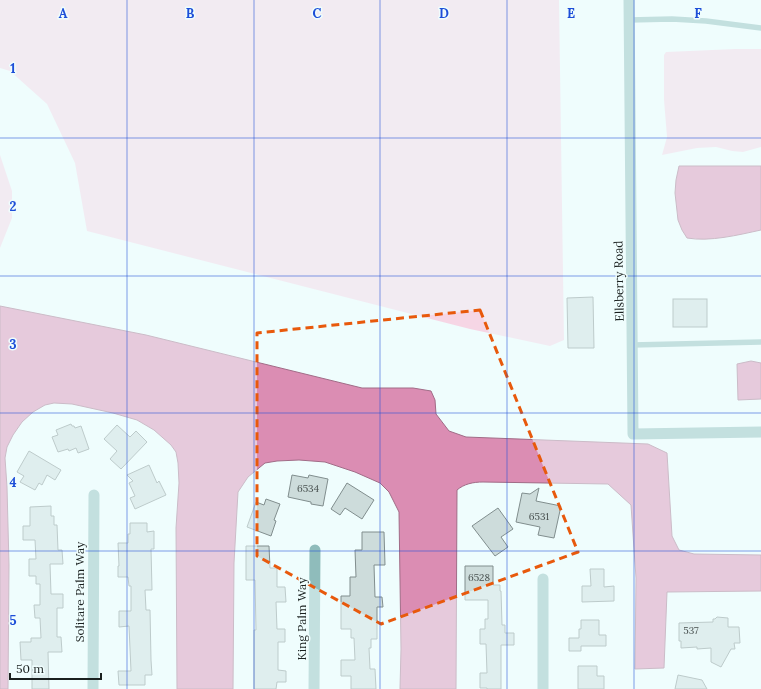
<svg xmlns="http://www.w3.org/2000/svg" width="761" height="689" viewBox="0 0 761 689" font-family="Lora,serif">
<style>
.green{fill:#f6d6e5}
.water{fill:#db8db3;stroke:#a16c87}
.building{fill:#cddcdb;stroke:#818e8e}
.lines{fill:none;stroke-linecap:round;stroke-linejoin:round}
.lane{stroke:#8fbcbb;stroke-width:5.5}
.street{stroke:#8fbcbb;stroke-width:11}
.marked{fill:none;stroke:#e8590c;stroke-width:3;stroke-dasharray:8 5;stroke-linejoin:round}
.grid{fill:none;stroke:#1d4ed8;stroke-width:1;stroke-opacity:0.55}
.labels{text-anchor:middle;stroke-width:3;stroke-linejoin:round;paint-order:stroke}
.number-label{font-size:10px;fill:#474f4e}
.street-label{font-size:12px;fill:#1a201f;stroke:#effdfd}
.grid-label{font-size:13px;text-anchor:middle;font-weight:bold;fill:#1d4ed8;stroke:#effdfd;stroke-width:3;stroke-linejoin:round;paint-order:stroke}
</style>
<rect width="100%" height="100%" fill="#effdfd"/>
<g class="green">
<path d="M 0,0 L 559,0 L 564,340 L 550,346 L 470,329 L 87,231 L 75,163 L 47,104 L 10,71 L 0,68 Z"/>
<path d="M 735,49 L 761,49 L 761,147 L 743,152 L 732,151 L 716,147 L 697,148 L 662,155 L 667,137 L 664,100 L 664,55 L 666,52 Z"/>
<path d="M 0,155 L 12,191 L 12,218 L 0,248 Z"/>
</g>
<g class="water">
<path d="M 679,166 L 761,166 L 761,230 C 738,235 710,242 687,238 L 682,230 L 678,220 L 675,193 L 676,180 Z"/>
<path d="M 0,306 L 146,335 L 362,388 L 413,388 L 431,391 L 435,400 L 436,414 L 449,431 L 466,437 L 648,444 L 667,453 L 672,536 L 679,550 L 694,554 L 761,555 L 761,591 L 667,592 L 664,668 L 635,669 L 636,578 L 631,505 L 608,484 L 483,482 C 473,482 464,484 457,490 L 456,689 L 400,689 L 401,649 L 399,512 L 389,492 L 380,483 L 355,472 L 325,462 L 299,460 L 277,461 L 265,463 L 248,477 L 238,492 L 234,563 L 233,689 L 177,689 L 176,528 L 179,483 L 178,463 L 176,452 L 171,445 L 154,430 L 137,420 L 113,413 L 72,404 L 54,403 L 45,405 L 33,412 L 22,422 L 13,435 L 7,447 L 5,458 L 7,487 L 9,565 L 8,689 L 0,689 Z"/>
<path d="M 751,361 L 761,363 L 761,399 L 738,400 L 737,364 Z"/>
</g>
<g class="building">
<path d="M 593,297 L 594,348 L 568,348 L 567,298 Z"/>
<rect x="673" y="299" width="34" height="28"/>
<path d="M 71,424 L 72,426 L 74,426 L 75,428 L 81,426 L 89,449 L 78,453 L 76,448 L 69,451 L 68,449 L 58,452 L 52,437 L 58,435 L 56,430 Z"/>
<path d="M 117,425 L 130,437 L 136,431 L 147,442 L 121,469 L 110,459 L 117,451 L 104,439 Z"/>
<path d="M 29,451 L 61,470 L 55,480 L 47,475 L 42,485 L 39,483 L 35,490 L 20,482 L 24,476 L 17,472 Z"/>
<path d="M 149,465 L 157,483 L 159,481 L 166,495 L 135,509 L 130,498 L 135,496 L 129,483 L 133,481 L 127,475 Z"/>
<path d="M 292,475 L 308,478 L 309,475 L 328,479 L 323,506 L 311,504 L 311,502 L 288,497 Z"/>
<path d="M 347,483 L 374,500 L 362,519 L 345,508 L 340,515 L 331,509 Z"/>
<path d="M 539,488 L 536,501 L 561,506 L 554,538 L 538,535 L 540,527 L 516,522 L 522,493 L 530,494 Z"/>
<path d="M 266,499 L 280,504 L 274,520 L 276,521 L 271,536 L 247,527 L 256,502 L 264,505 Z"/>
<path d="M 51,506 L 51,516 L 54,516 L 54,525 L 57,525 L 58,550 L 62,550 L 63,564 L 50,564 L 51,594 L 63,594 L 63,608 L 57,608 L 57,637 L 61,637 L 62,652 L 48,652 L 49,689 L 32,689 L 32,660 L 21,660 L 20,642 L 31,642 L 31,638 L 41,638 L 40,618 L 35,618 L 34,605 L 40,605 L 40,584 L 36,584 L 36,576 L 29,576 L 29,559 L 36,559 L 35,540 L 23,540 L 23,526 L 30,526 L 30,507 Z"/>
<path d="M 498,508 L 513,529 L 501,537 L 508,547 L 495,556 L 472,526 Z"/>
<path d="M 130,523 L 147,523 L 147,532 L 154,531 L 154,549 L 151,549 L 152,590 L 145,590 L 146,610 L 150,610 L 151,660 L 152,675 L 145,675 L 145,685 L 119,685 L 118,671 L 131,671 L 129,626 L 119,627 L 119,611 L 131,611 L 131,586 L 129,586 L 128,577 L 118,577 L 118,566 L 119,566 L 118,543 L 128,543 L 128,534 L 130,534 Z"/>
<path d="M 362,532 L 384,532 L 385,565 L 374,565 L 375,597 L 382,597 L 383,607 L 377,607 L 377,639 L 371,639 L 371,648 L 369,648 L 370,669 L 375,669 L 376,689 L 351,689 L 351,676 L 341,676 L 341,660 L 355,660 L 354,638 L 351,638 L 351,629 L 341,629 L 341,596 L 350,596 L 350,577 L 356,577 L 355,550 L 362,550 Z"/>
<path d="M 246,546 L 269,546 L 270,568 L 277,568 L 277,587 L 285,587 L 286,602 L 276,602 L 277,629 L 285,629 L 285,642 L 278,642 L 278,670 L 286,671 L 286,682 L 277,682 L 276,689 L 254,689 L 254,630 L 256,630 L 255,580 L 246,580 Z"/>
<path d="M 465,566 L 493,566 L 493,585 L 500,585 L 500,591 L 501,591 L 502,625 L 505,625 L 505,633 L 514,633 L 514,645 L 501,645 L 501,689 L 487,689 L 487,688 L 480,688 L 480,673 L 487,673 L 486,644 L 480,644 L 480,629 L 485,629 L 485,619 L 488,619 L 488,600 L 465,600 Z"/>
<path d="M 590,569 L 604,569 L 604,587 L 614,586 L 614,601 L 582,602 L 582,586 L 591,586 Z"/>
<path d="M 717,617 L 728,618 L 728,627 L 739,627 L 740,643 L 734,643 L 735,649 L 731,649 L 721,667 L 711,662 L 711,648 L 697,649 L 697,647 L 681,648 L 681,641 L 679,641 L 679,623 L 713,622 L 713,619 L 715,619 Z"/>
<path d="M 581,620 L 599,620 L 599,635 L 606,635 L 606,646 L 581,646 L 581,651 L 569,651 L 569,638 L 579,638 L 579,629 L 581,629 Z"/>
<path d="M 578,666 L 597,666 L 597,676 L 604,676 L 604,689 L 578,689 Z"/>
<path d="M 678,675 L 702,680 L 707,689 L 675,689 Z"/>
</g>
<g class="lines">
<g class="lane">
<path d="M 629,20 L 672,19 L 706,21 L 761,28"/>
<path d="M 632,345 L 761,342"/>
</g>
<g class="street">
<path d="M 629,0 L 633,434 L 761,432"/>
<path d="M 93,689 L 94,495"/>
<path d="M 314,689 L 315,550"/>
<path d="M 543,689 L 543,579"/>
</g>
</g>
<path d="M0 0H761V689H0ZM 480,310 L 578,552 L 381,624 L 257,556 L 257,333 Z" fill="#effdfd" fill-opacity=".55" fill-rule="evenodd"/>
<path class="marked" d="M 480,310 L 578,552 L 381,624 L 257,556 L 257,333 Z"/>
<path class="grid" d="M 127,0 L 127,689M 254,0 L 254,689M 380,0 L 380,689M 507,0 L 507,689M 634,0 L 634,689M 0,138 L 761,138M 0,276 L 761,276M 0,413 L 761,413M 0,551 L 761,551"/>
<g class="labels">
<g class="number-label">
<text x="308" y="492">6534</text>
<text x="539" y="520">6531</text>
<text x="479" y="581">6528</text>
<text x="691" y="634">537</text>
</g>
<g class="street-label">
<text transform="translate(619 281) rotate(-91)" y="4">Ellsberry Road</text>
<text transform="translate(80 592) rotate(-90)" y="4">Solitare Palm Way</text>
<text transform="translate(302 619) rotate(-90)" y="4">King Palm Way</text>
</g>
</g>
<g class="grid-label">
<text x="63" y="18">A</text>
<text x="190" y="18">B</text>
<text x="317" y="18">C</text>
<text x="444" y="18">D</text>
<text x="571" y="18">E</text>
<text x="698" y="18">F</text>
<text x="13" y="73">1</text>
<text x="13" y="211">2</text>
<text x="13" y="349">3</text>
<text x="13" y="487">4</text>
<text x="13" y="625">5</text>
</g>
<path d="M10 673v6h91v-6" fill="none" stroke="#1a201f" stroke-width="2"/>
<text x="16" y="673" font-size="12" fill="#1a201f" stroke="#effdfd" stroke-width="3" paint-order="stroke">50 m</text>
</svg>
